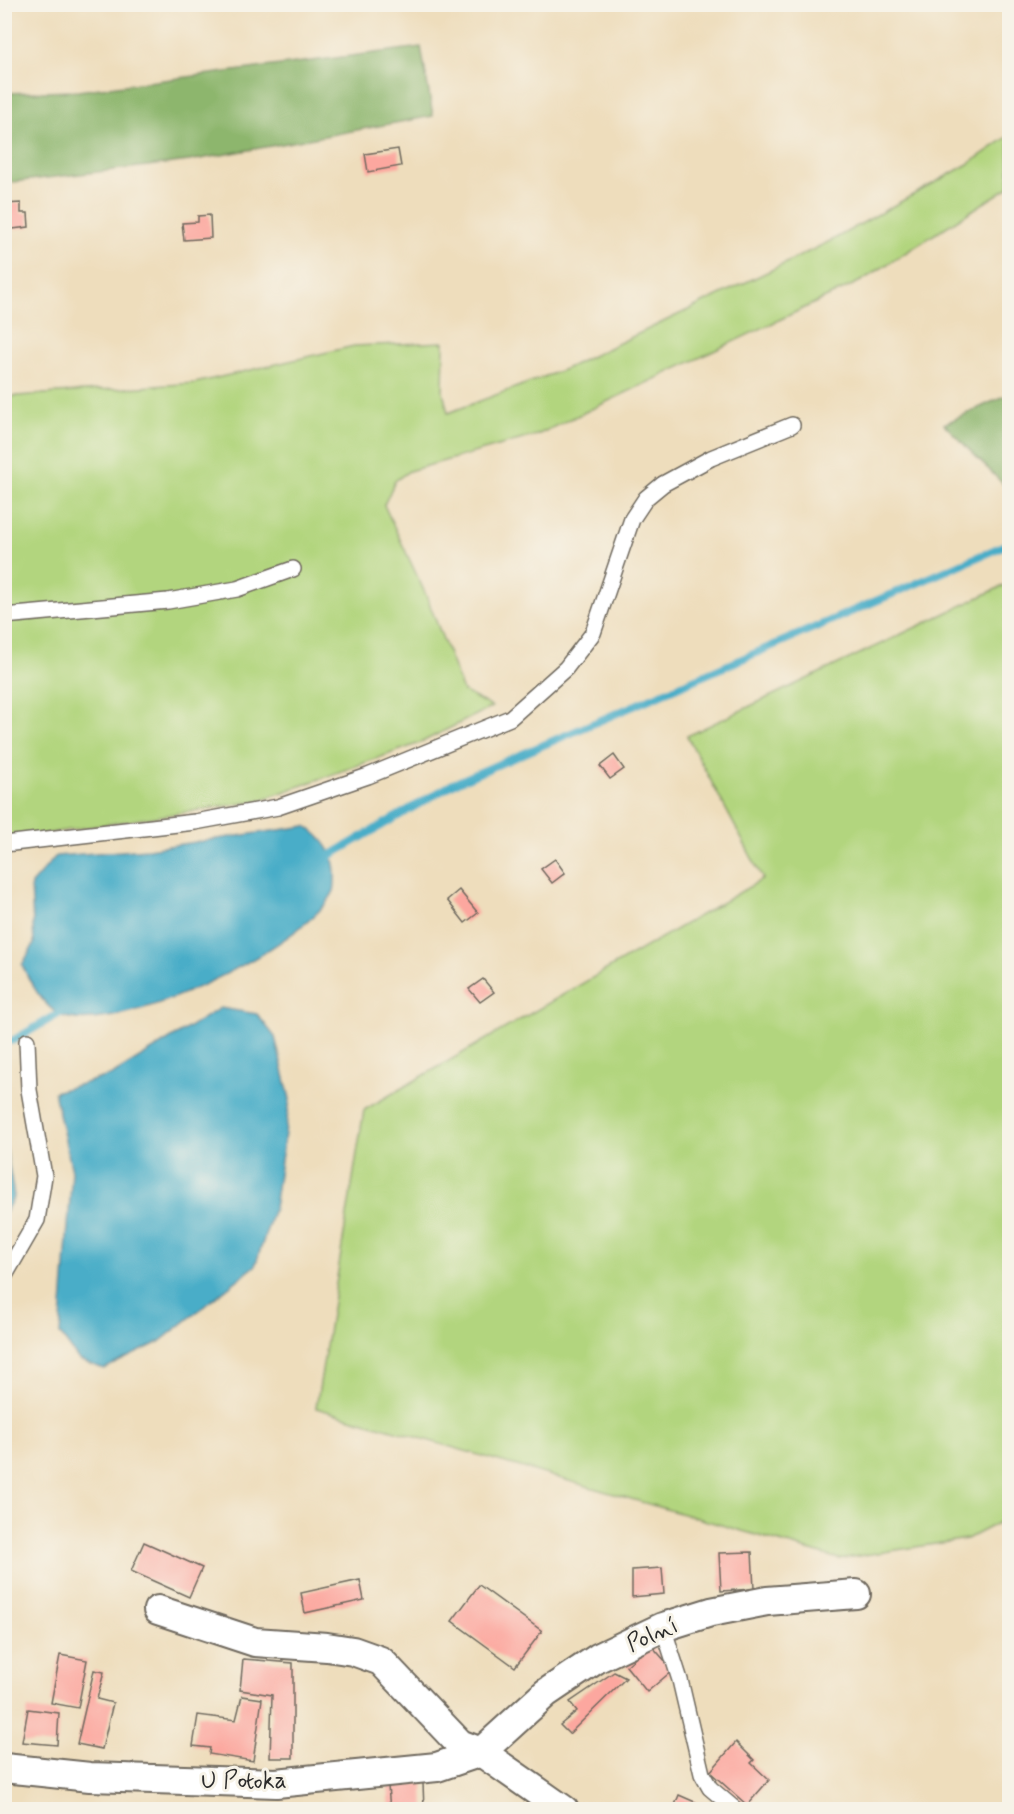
<svg xmlns="http://www.w3.org/2000/svg" width="1014" height="1814" viewBox="0 0 1014 1814" font-family="Mynerve,sans-serif">
<style>
.green{fill:#b2d57e;stroke:#6e8054;stroke-width:1.5}
.forest{fill:#8db66d;stroke:#5c704c;stroke-width:1.5}
.water{fill:#48adc8;stroke:#3a6c7a;stroke-width:1.5}
.lines{fill:none;stroke-linecap:round;stroke-linejoin:round}
.stream{stroke:#48adc8;stroke-width:8}
.building{fill:#fca79f}
.lane-casing{stroke:#6f695e;stroke-width:18}
.street-casing{stroke:#6f695e;stroke-width:32}
.lane{stroke:#fff;stroke-width:15}
.street{stroke:#fff;stroke-width:28}
.labels{text-anchor:middle;stroke-width:6;stroke-linejoin:round;paint-order:stroke}
.street-label{font-size:24px;fill:#2b2b2b;stroke:#f7f3e8}
</style>
<rect width="100%" height="100%" fill="#f7f3e8"/>
<filter id="ink" filterUnits="userSpaceOnUse"><feTurbulence type="fractalNoise" baseFrequency=".0167" numOctaves="2"/><feDisplacementMap in="SourceGraphic" scale="12" xChannelSelector="R" yChannelSelector="G"/><feConvolveMatrix kernelMatrix="1 2 1 2 8 2 1 2 1" color-interpolation-filters="sRGB"/></filter>
<filter id="wash" filterUnits="userSpaceOnUse"><feTurbulence type="fractalNoise" baseFrequency=".008" numOctaves="4" result="noise"/><feDisplacementMap in="SourceGraphic" scale="24" xChannelSelector="R" yChannelSelector="G"/><feGaussianBlur stdDeviation="1.35" result="paint"/><feColorMatrix in="noise" values="0 0 0 0 0 0 0 0 0 0 0 0 0 0 0 0 0 1.4 0 .05"/><feComposite in="paint" operator="in"/></filter>
<g filter="url(#wash)">
<rect width="100%" height="100%" fill="#eeddbc"/>
<g class="green">
<path d="M 1009,136 L 1009,187 L 861,281 L 537,435 L 409,471 L 395,481 L 384,505 L 426,595 L 463,691 L 492,707 L 420,743 L 258,801 L 5,840 L 4,397 L 195,383 L 354,346 L 444,342 L 443,392 L 448,413 L 565,369 L 786,263 L 834,239 L 968,164 Z"/>
<path d="M 1009,583 L 1009,1517 L 967,1539 L 839,1559 L 316,1408 L 364,1110 L 763,879 L 687,736 Z"/>
</g>
<g class="forest">
<path d="M 421,47 L 433,116 L 189,161 L 5,183 L 5,93 L 78,91 Z"/>
<path d="M 1009,394 L 1009,490 L 944,424 Z"/>
</g>
<g class="water">
<path d="M 306,826 C 325,839 336,854 335,878 C 335,882 335,888 334,891 C 309,944 115,1041 60,1015 C 44,1007 29,981 22,965 L 34,944 L 31,884 L 56,856 L 148,849 Z"/>
<path d="M 220,1008 L 257,1014 L 275,1037 L 290,1099 L 274,1208 L 255,1266 L 159,1342 L 104,1369 L 79,1360 L 60,1334 L 72,1171 L 54,1092 L 112,1075 Z"/>
<path d="M 4,1135 L 14,1196 L 5,1213 L 4,1213 Z"/>
</g>
<g class="lines">
<g class="stream">
<path d="M 324,859 L 453,784 L 1010,543"/>
<path d="M 4,1043 L 14,1040 L 67,1009"/>
</g>
</g>
<g id="blocks">
<g class="building">
<path d="M 398,149 L 401,166 L 368,172 L 365,154 Z"/>
<path d="M 21,203 L 21,213 L 28,213 L 29,227 L 4,230 L 4,204 Z"/>
<path d="M 210,215 L 211,238 L 184,240 L 182,223 L 198,222 L 198,216 Z"/>
<path d="M 614,755 L 624,769 L 610,779 L 600,766 Z"/>
<path d="M 555,859 L 565,873 L 552,883 L 541,869 Z"/>
<path d="M 459,890 L 478,913 L 465,923 L 447,900 Z"/>
<path d="M 483,979 L 494,992 L 480,1002 L 469,989 Z"/>
<path d="M 8,986 L 10,1017 L 4,1017 L 4,987 Z"/>
<path d="M 144,1542 L 202,1568 L 189,1597 L 131,1571 Z"/>
<path d="M 752,1552 L 754,1589 L 721,1591 L 719,1553 Z"/>
<path d="M 662,1568 L 664,1594 L 632,1597 L 632,1570 Z"/>
<path d="M 360,1580 L 364,1600 L 305,1613 L 301,1593 Z"/>
<path d="M 479,1585 L 542,1631 L 515,1667 L 452,1621 Z"/>
<path d="M 651,1645 L 673,1670 L 647,1692 L 626,1666 Z"/>
<path d="M 60,1655 L 87,1660 L 78,1708 L 51,1703 Z"/>
<path d="M 243,1659 L 293,1663 L 293,1758 L 270,1758 L 272,1695 L 240,1690 Z"/>
<path d="M 94,1670 L 104,1672 L 97,1699 L 113,1703 L 102,1749 L 77,1744 Z"/>
<path d="M 614,1672 L 626,1678 L 569,1734 L 560,1725 L 577,1711 L 570,1702 Z"/>
<path d="M 242,1696 L 262,1699 L 253,1761 L 209,1754 L 210,1748 L 193,1746 L 198,1715 L 236,1720 Z"/>
<path d="M 28,1709 L 59,1713 L 57,1745 L 22,1742 Z"/>
<path d="M 736,1742 L 754,1760 L 751,1763 L 769,1780 L 747,1805 L 710,1772 Z"/>
<path d="M 423,1783 L 424,1810 L 390,1810 L 388,1786 Z"/>
<path d="M 679,1795 L 704,1806 L 703,1810 L 673,1810 Z"/>
<path d="M 25,1806 L 44,1807 L 44,1810 L 25,1810 Z"/>
</g>
</g>
</g>
<g filter="url(#ink)">
<use href="#blocks" fill-opacity="0" stroke="#6f695e" stroke-width="1.5"/>
<g class="lines">
<g class="lane-casing">
<g id="lane">
<path d="M 4,616 L 168,601 L 237,589 L 293,569"/>
<path d="M 4,844 L 195,822 L 278,807 L 368,776 L 510,718 L 566,668 L 593,633 L 632,519 L 646,498 L 663,484 L 711,458 L 792,425"/>
<path d="M 4,1277 L 37,1220 L 44,1176 L 29,1090 L 27,1041"/>
<path d="M 663,1627 L 680,1680 L 702,1774 L 710,1788 L 736,1810"/>
</g>
</g>
<g class="street-casing">
<g id="street">
<path d="M 158,1610 L 255,1642 L 327,1647 L 353,1651 L 381,1661 L 460,1744 L 481,1752 L 564,1810"/>
<path d="M 4,1768 L 90,1777 L 276,1783 L 437,1767 L 481,1752 L 546,1693 L 598,1658 L 663,1627 L 711,1612 L 767,1601 L 856,1594"/>
</g>
</g>
<use href="#lane" class="lane"/>
<use href="#street" class="street"/>
</g>
</g>
<g class="labels">
<g class="street-label">
<text transform="translate(652 1634) rotate(-23)" y="8">Polní</text>
<text x="244" y="1788">U Potoka</text>
</g>
</g>
<rect width="1014" height="1814" fill="none" stroke="#f7f3e8" stroke-width="24"/>
</svg>
